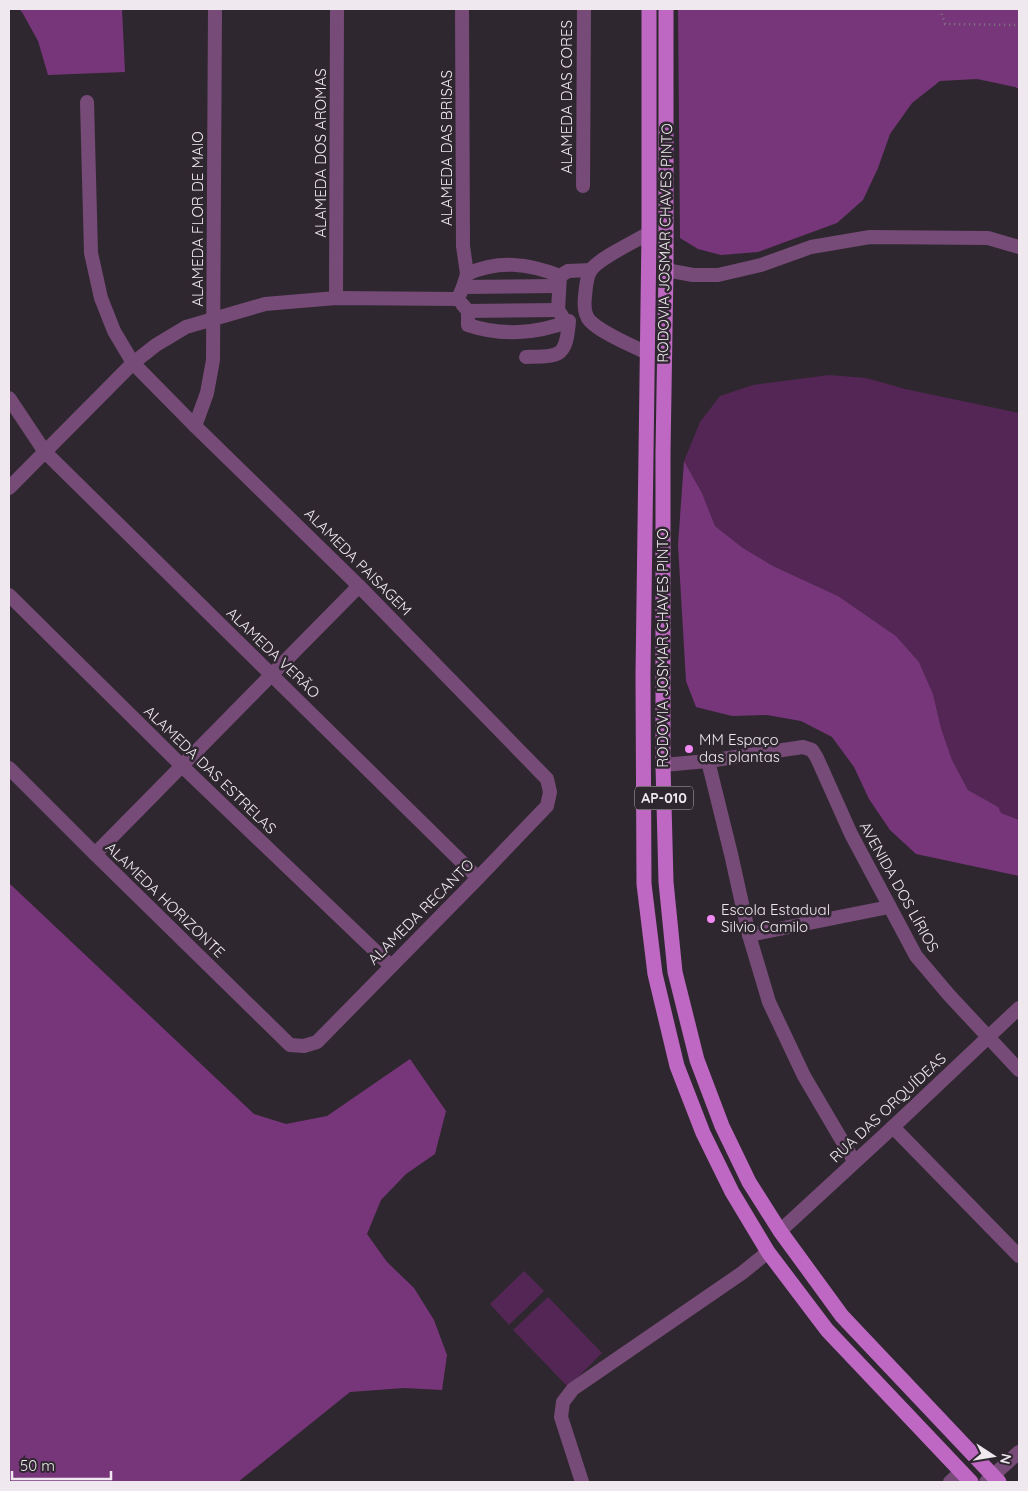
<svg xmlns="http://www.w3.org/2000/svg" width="1028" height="1491" viewBox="0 0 1028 1491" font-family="Quicksand,sans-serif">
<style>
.green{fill:#542655}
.forest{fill:#77367a}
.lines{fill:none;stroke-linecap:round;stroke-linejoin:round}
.path{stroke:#817a81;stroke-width:2.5;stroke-dasharray:1 4;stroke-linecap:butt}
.minor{stroke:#764b77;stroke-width:14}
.major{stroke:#bf68c3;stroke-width:15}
.poi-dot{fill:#f18af4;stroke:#2f272f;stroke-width:2}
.labels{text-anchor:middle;stroke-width:5;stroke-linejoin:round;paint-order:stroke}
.shield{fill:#2f272f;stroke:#b5afb5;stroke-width:1}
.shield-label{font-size:14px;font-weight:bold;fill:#efe9ef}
.street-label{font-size:15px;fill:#efe9ef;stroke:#2f272f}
.poi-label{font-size:15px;fill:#efe9ef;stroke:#2f272f;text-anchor:start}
</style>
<rect width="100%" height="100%" fill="#2f272f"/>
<g class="green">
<path d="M 829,375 L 866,378 L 905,389 L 1019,413 L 1019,820 L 1001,813 L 997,807 L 968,790 L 952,760 L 941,728 L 933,694 L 919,662 L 896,636 L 838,596 L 773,566 L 743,548 L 715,526 L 702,493 L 684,461 L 700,422 L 720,396 L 753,385 Z"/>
<path d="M 524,1271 L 544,1291 L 509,1325 L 490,1304 Z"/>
<path d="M 548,1297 L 602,1353 L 568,1387 L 513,1330 Z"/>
</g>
<g class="forest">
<path d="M 19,9 L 122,9 L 125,72 L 48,75 L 38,41 L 22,12 Z"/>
<path d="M 678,9 L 1019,9 L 1019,89 L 1015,87 L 977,79 L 940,81 L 912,103 L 890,134 L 878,168 L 863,200 L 837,223 L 758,252 L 721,255 L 698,249 L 680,238 Z"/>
<path d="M 684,461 L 702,493 L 715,526 L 743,548 L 773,566 L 838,596 L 896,636 L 919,662 L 933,694 L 941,728 L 952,760 L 968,790 L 998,807 L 1001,813 L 1019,820 L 1019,876 L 916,854 L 890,830 L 869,799 L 854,767 L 832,737 L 801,721 L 767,715 L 732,716 L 696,707 L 686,681 L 678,545 Z"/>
<path d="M 9,883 L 254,1114 L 286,1124 L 327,1116 L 410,1059 L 446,1111 L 435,1154 L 406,1174 L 381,1200 L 367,1234 L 387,1262 L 414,1288 L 434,1320 L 447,1355 L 442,1390 L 404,1388 L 350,1392 L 238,1482 L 9,1482 Z"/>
</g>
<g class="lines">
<path class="path" d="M 940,9 L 945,24 L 1019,25"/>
<g class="minor">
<path d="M 462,9 L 463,246 L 467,274 L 463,287"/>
<path d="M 583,186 L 584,9"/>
<path d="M 666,270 L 693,275 L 718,275 L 761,265 L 811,247 L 870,237 L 988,238 L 1019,247"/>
<path d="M 467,274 C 498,260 528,263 560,276"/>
<path d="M 460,294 L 463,287 L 558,286"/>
<path d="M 336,298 L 337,9"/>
<path d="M 462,304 L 468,311 L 558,310"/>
<path d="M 468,311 L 468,325 C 501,336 537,334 569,321 C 566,358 560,356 526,357"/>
<path d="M 562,316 L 558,310 L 560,276 L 568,271 L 591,270"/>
<path d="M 647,353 C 631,345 603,334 590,321 C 584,315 584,305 585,296 C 586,288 586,277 591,270 C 599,258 636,241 649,233"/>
<path d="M 9,398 L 45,452 L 478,878"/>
<path d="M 195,426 L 207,393 L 213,360 L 215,9"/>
<path d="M 9,488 L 133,363 L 156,345 L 186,327 L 265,304 L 336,298 L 458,299"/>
<path d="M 9,595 L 182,766 L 391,966"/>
<path d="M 708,761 L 731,854 L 749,935 L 769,1002 L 804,1076 L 854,1161"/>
<path d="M 663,765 L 708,761 L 803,747 L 812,750 L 817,758 L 851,834 L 916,956 L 949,995 L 1019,1070"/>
<path d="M 9,768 L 95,854 L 290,1045 L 304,1046 L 317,1042 L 478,878 L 547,806 L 550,792 L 547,779 L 359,586 L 195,426 L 133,363 L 114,331 L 101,298 L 91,253 L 87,102"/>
<path d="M 95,854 L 359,586"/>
<path d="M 749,935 L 889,907"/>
<path d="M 893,1127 L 1019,1256"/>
<path d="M 780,1231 L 893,1127 L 1019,1008"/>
<path d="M 582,1482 L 561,1417 L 563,1402 L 573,1389 L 742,1273 L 768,1252"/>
<path d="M 950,1482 L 961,1472"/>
<path d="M 986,1482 L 1019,1452"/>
</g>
<g class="major">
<path d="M 649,9 L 649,233 L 643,675 L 644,884 L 655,974 L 677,1066 L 703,1133 L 732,1192 L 768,1252 L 827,1330 L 971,1482"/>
<path d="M 666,9 L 666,270 L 663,453 L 663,765 L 666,882 L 675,972 L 697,1060 L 722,1126 L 749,1182 L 780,1231 L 842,1316 L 999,1482"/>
</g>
</g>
<g class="poi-dot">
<circle cx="689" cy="749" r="5"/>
<circle cx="711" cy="919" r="5"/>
</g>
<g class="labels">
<rect class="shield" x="635" y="786.5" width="58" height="23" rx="4"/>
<g class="shield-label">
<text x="664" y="803">AP-010</text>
</g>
<g class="street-label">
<text transform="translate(567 97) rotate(-90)" y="5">ALAMEDA DAS CORES</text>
<text transform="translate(447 148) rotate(-90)" y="5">ALAMEDA DAS BRISAS</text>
<text transform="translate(321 153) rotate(-90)" y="5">ALAMEDA DOS AROMAS</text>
<text transform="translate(198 219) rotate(-90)" y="5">ALAMEDA FLOR DE MAIO</text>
<text transform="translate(665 243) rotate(-89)" y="5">RODOVIA JOSMAR CHAVES PINTO</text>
<text transform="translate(358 562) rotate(45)" y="5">ALAMEDA PAISAGEM</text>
<text transform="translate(663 648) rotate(-90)" y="5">RODOVIA JOSMAR CHAVES PINTO</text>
<text transform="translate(273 653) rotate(44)" y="5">ALAMEDA VERÃO</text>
<text transform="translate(210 770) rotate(44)" y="5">ALAMEDA DAS ESTRELAS</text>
<text transform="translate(899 887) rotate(61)" y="5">AVENIDA DOS LÍRIOS</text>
<text transform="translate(165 900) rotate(44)" y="5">ALAMEDA HORIZONTE</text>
<text transform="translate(421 912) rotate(-45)" y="5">ALAMEDA RECANTO</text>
<text transform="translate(888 1108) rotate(-43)" y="5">RUA DAS ORQUÍDEAS</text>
</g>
<g class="poi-label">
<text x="699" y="745">MM Espaço<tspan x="699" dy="17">das plantas</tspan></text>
<text x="721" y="915">Escola Estadual<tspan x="721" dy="17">Silvio Camilo</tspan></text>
</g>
</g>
<rect width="1028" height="1491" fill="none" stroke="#efe9ef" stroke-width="20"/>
<g transform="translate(993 1456) rotate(102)" stroke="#2f272f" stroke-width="4" paint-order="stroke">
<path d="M0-4L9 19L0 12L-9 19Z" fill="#efe9ef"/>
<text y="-8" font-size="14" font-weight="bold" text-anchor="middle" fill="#efe9ef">N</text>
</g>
<path d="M12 1471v8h99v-8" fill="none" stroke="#efe9ef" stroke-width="2.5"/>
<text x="20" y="1471" font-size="15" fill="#efe9ef" stroke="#2f272f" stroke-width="4" paint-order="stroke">50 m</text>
</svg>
